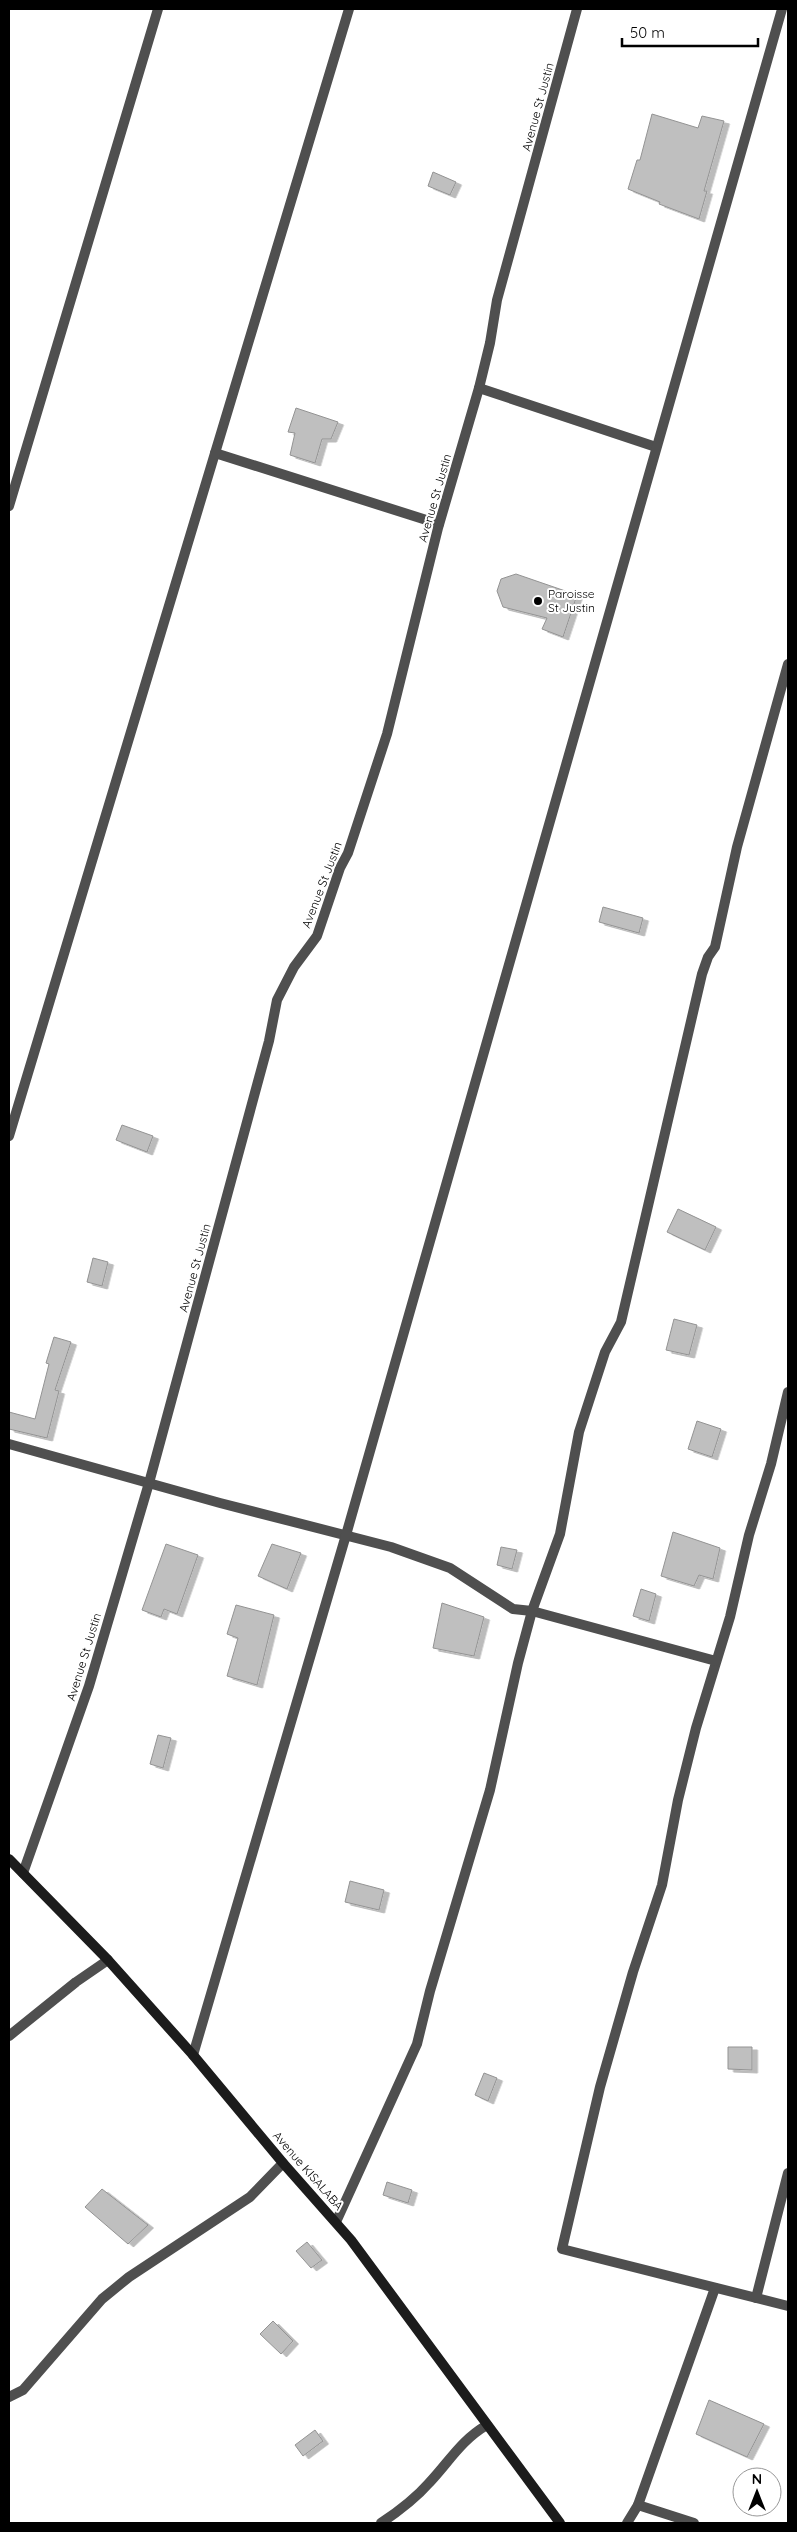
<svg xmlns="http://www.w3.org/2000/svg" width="797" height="2532" viewBox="0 0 797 2532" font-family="Quicksand,sans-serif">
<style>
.building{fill:#bfbfbf;stroke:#939393;filter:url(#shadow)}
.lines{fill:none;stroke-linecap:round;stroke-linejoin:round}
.street{stroke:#4f4f4f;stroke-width:10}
.secondary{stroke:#1c1c1c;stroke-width:10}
.poi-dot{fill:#000;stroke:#fff;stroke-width:2}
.labels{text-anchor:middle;stroke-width:4;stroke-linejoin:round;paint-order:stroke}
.street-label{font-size:12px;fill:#000;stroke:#fff}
.poi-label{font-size:12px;fill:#000;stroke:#fff;text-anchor:start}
</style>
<defs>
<filter id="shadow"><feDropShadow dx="5.5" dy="3" stdDeviation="0" flood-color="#0004"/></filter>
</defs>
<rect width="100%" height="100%" fill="#fff"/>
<g class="building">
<path d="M 652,114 L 698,128 L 702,116 L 724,121 L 704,191 L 707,191 L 699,219 L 659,204 L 660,202 L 628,189 L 637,160 L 640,160 Z"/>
<path d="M 433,172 L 456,182 L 450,195 L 428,186 Z"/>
<path d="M 296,408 L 338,422 L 331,439 L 322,439 L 315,463 L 290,455 L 295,433 L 288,432 Z"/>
<path d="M 516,574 L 577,595 L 563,637 L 542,629 L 547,618 L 503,607 L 497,591 L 501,579 Z"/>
<path d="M 603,907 L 643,918 L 639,933 L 599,922 Z"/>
<path d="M 122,1125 L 153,1136 L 147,1152 L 116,1140 Z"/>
<path d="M 678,1209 L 716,1227 L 705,1250 L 667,1232 Z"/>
<path d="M 93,1258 L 108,1262 L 102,1286 L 87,1282 Z"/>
<path d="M 674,1319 L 697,1325 L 689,1355 L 666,1350 Z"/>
<path d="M 54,1337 L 71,1342 L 55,1390 L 59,1391 L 47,1438 L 9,1429 L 9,1412 L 35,1419 L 49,1364 L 46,1363 Z"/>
<path d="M 697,1421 L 721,1429 L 712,1457 L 688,1449 Z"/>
<path d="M 673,1532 L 720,1548 L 713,1579 L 699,1575 L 694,1586 L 661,1576 Z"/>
<path d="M 166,1544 L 198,1555 L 177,1614 L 164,1609 L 161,1617 L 142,1610 Z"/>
<path d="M 272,1544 L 301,1553 L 287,1589 L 258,1576 Z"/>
<path d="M 501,1547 L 517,1550 L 512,1569 L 497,1565 Z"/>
<path d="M 641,1589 L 656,1594 L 649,1621 L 633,1616 Z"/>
<path d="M 442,1603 L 484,1617 L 474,1656 L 433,1648 Z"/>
<path d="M 236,1605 L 274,1615 L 257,1685 L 227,1676 L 238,1638 L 227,1634 Z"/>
<path d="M 158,1735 L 171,1738 L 163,1768 L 150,1764 Z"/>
<path d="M 350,1881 L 384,1890 L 379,1910 L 345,1902 Z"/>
<path d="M 728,2047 L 752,2047 L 752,2070 L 728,2069 Z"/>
<path d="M 484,2073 L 497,2078 L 488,2101 L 475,2095 Z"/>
<path d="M 387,2182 L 412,2190 L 408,2203 L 383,2195 Z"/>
<path d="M 102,2189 L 148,2225 L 128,2244 L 85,2207 Z"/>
<path d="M 307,2242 L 322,2260 L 311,2268 L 296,2251 Z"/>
<path d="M 273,2321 L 293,2341 L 281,2354 L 260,2334 Z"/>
<path d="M 709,2400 L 764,2424 L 747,2457 L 696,2434 Z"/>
<path d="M 315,2430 L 323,2441 L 303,2456 L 295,2445 Z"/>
</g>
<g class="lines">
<g class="street">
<path d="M 479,388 L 656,447"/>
<path d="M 215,453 L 439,524"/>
<path d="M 9,506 L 158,9"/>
<path d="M 9,1136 L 349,9"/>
<path d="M 788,1392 L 771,1464 L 749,1535 L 730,1617 L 696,1728 L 678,1800 L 662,1885 L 633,1972 L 600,2087 L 562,2249 L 788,2306"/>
<path d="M 9,1444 L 220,1503 L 391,1547 L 450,1568 L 513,1609 L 532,1611 L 716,1661"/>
<path d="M 23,1873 L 89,1686 L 149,1483 L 269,1041 L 277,1000 L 294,967 L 317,936 L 340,868 L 348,853 L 387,734 L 438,528 L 479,388 L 490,343 L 497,300 L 577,9"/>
<path d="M 9,2036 L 76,1982 L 108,1960"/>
<path d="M 193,2055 L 346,1535 L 782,9"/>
<path d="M 336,2222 L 417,2044 L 430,1991 L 490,1790 L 518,1663 L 532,1611 L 560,1534 L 579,1432 L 605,1352 L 621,1322 L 702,974 L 708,957 L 715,947 L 737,847 L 788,664"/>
<path d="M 756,2298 L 788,2173"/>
<path d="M 9,2397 L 23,2390 L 102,2299 L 129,2277 L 250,2197 L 283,2163"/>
<path d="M 638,2505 L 694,2523"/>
<path d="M 381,2523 C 399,2511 415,2499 429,2483 C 449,2462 461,2440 487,2425"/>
<path d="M 627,2523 L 638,2505 L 715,2288"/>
</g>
<path class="secondary" d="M 9,1859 L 108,1960 L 193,2055 L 283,2163 L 351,2240 L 560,2523"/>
</g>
<circle class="poi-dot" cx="538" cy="601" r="5"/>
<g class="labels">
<g class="street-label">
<text transform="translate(538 107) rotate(-75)" y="4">Avenue St Justin</text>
<text transform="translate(435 498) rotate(-74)" y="4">Avenue St Justin</text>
<text transform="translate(322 885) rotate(-69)" y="4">Avenue St Justin</text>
<text transform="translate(195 1268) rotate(-75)" y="4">Avenue St Justin</text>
<text transform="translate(84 1657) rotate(-73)" y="4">Avenue St Justin</text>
<text transform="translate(308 2171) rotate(49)" y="4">Avenue KISALABA</text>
</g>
<g class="poi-label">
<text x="548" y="598">Paroisse<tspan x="548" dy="14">St Justin</tspan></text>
</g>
</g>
<rect width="797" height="2532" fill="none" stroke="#000000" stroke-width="20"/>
<g transform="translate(757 2492)"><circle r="24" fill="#ffffff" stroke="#999999"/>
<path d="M0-4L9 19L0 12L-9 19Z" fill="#000000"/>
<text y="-8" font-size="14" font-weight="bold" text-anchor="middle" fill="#000000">N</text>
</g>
<path d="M622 38v8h136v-8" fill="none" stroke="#000000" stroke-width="2.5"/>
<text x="630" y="38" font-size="15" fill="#000000" stroke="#ffffff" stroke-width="4" paint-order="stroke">50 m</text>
</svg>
